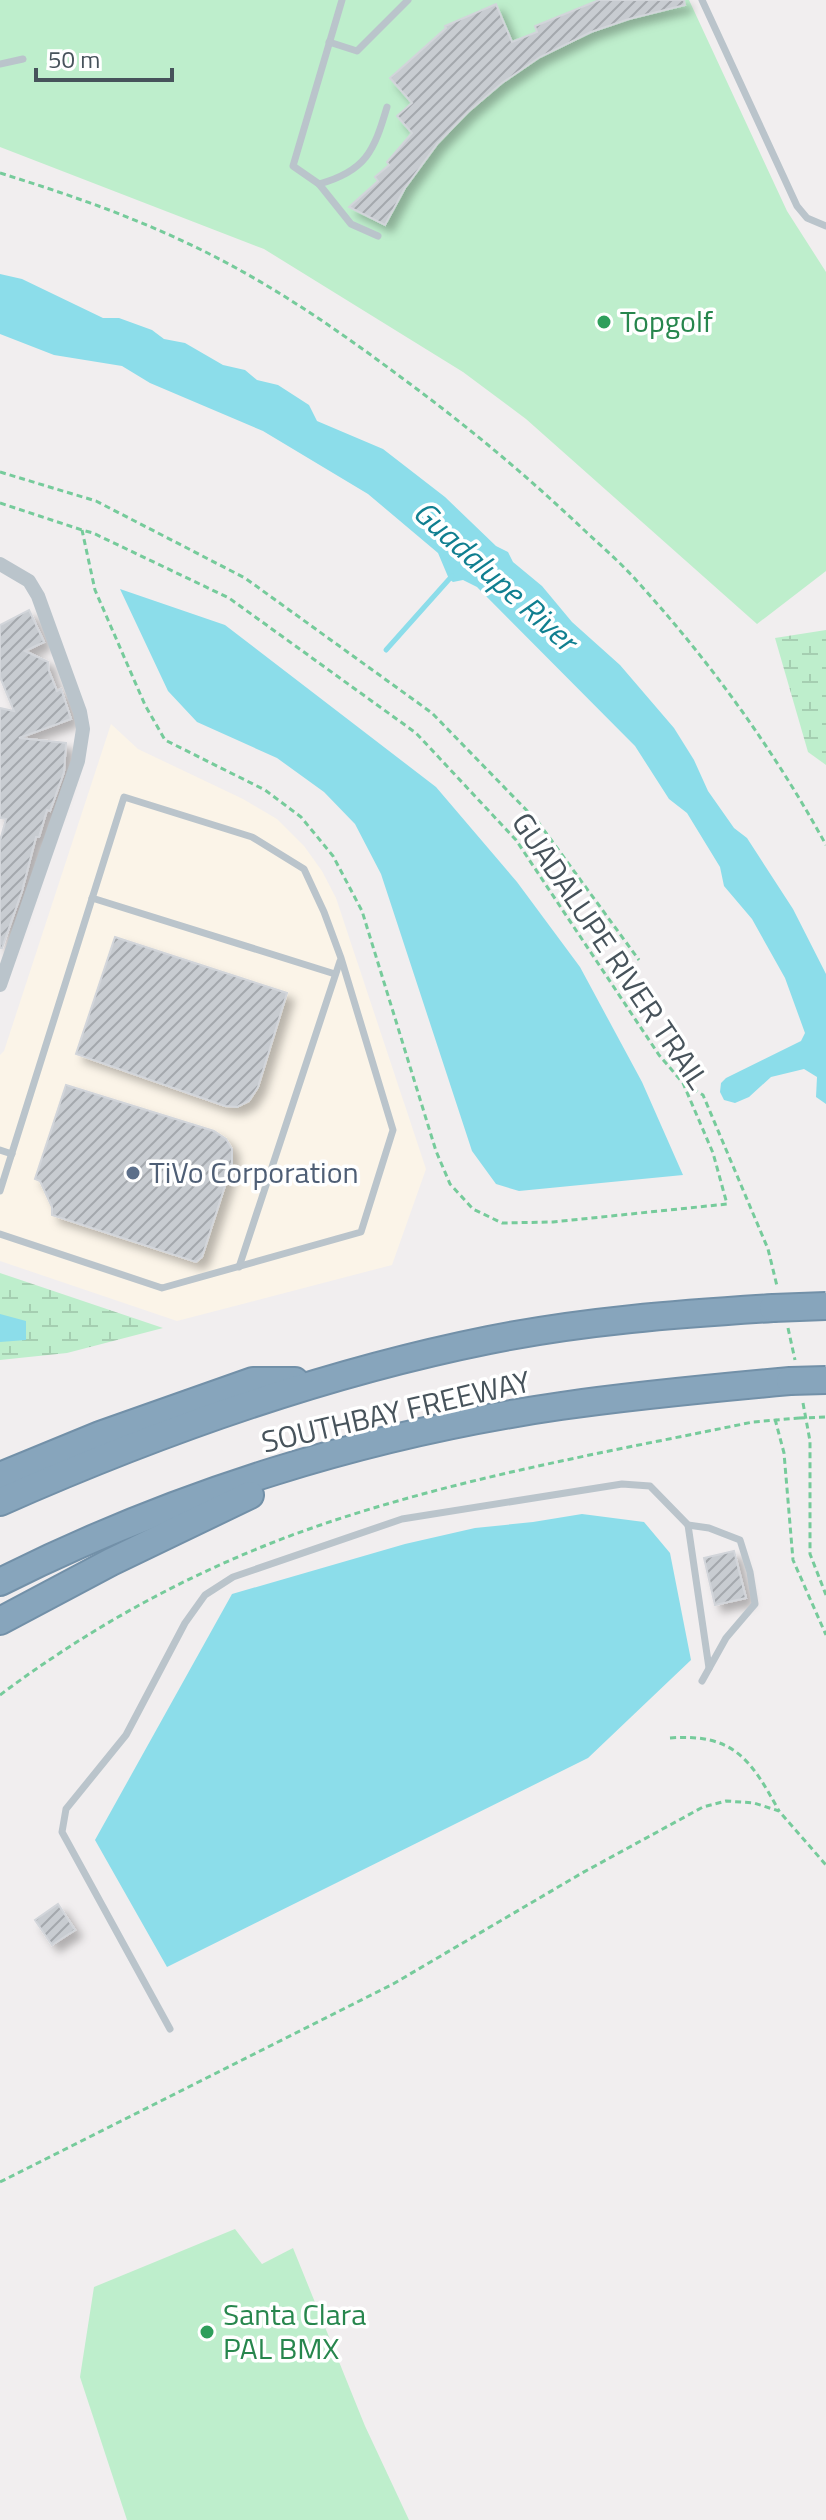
<svg xmlns="http://www.w3.org/2000/svg" width="826" height="2520" viewBox="0 0 826 2520" font-family="'Titillium Web',sans-serif">
<style>
.commercial{fill:#fbf4e8}
.wetland{fill:url(#wetland-marsh)}
.pitch{fill:#beeecc}
.water{fill:#8cddea}
.lines{fill:none;stroke-linecap:round;stroke-linejoin:round}
.stream{stroke:#8cddea;stroke-width:5}
.building{fill:url(#building-hatch);stroke:#d2d5da;stroke-width:2;filter:url(#shadow)}
.highway-casing{stroke:#7290a8;stroke-width:30}
.path{stroke:#76cb9b;stroke-width:3;stroke-dasharray:6 4;stroke-linecap:butt}
.lane{stroke:#bac4cb;stroke-width:7}
.street{stroke:#bac4cb;stroke-width:14}
.highway{stroke:#87a5bc;stroke-width:26}
.highway-bridge-casing{stroke:#7290a8;stroke-width:30;stroke-linecap:butt}
.path-bridge{stroke:#76cb9b;stroke-width:3;stroke-dasharray:6 4;stroke-linecap:butt}
.highway-bridge{stroke:#87a5bc;stroke-width:26}
.leisure-dot{fill:#2e9e5b;stroke:#fff;stroke-width:3}
.service-dot{fill:#5c6f8a;stroke:#fff;stroke-width:3}
.labels{text-anchor:middle;stroke-width:7;stroke-linejoin:round;paint-order:stroke}
.leisure-label{font-size:30px;fill:#27864d;stroke:#fff;text-anchor:start}
.street-label{font-size:30px;fill:#47535b;stroke:#fff}
.service-label{font-size:30px;fill:#4e5e75;stroke:#fff;text-anchor:start}
.water-label{font-size:32px;font-style:italic;fill:#107f90;stroke:#fff}
</style>
<defs>
<pattern id="wetland-marsh" width="20" height="14" patternUnits="userSpaceOnUse" patternTransform="scale(2)"><rect width="20" height="14" fill="#beeecc"/><path d="M1 5h8M5 5V1M11 12h8M15 12V8" fill="none" stroke="#a5ceb1"/></pattern>
<pattern id="building-hatch" width="6" height="6" patternUnits="userSpaceOnUse" patternTransform="scale(2)"><rect width="6" height="6" fill="#c8ccd1"/><path d="M-1 1l2-2M0 6l6-6M5 7l2-2" fill="none" stroke="#a4a8ad"/></pattern>
<filter id="shadow"><feDropShadow dx="7" dy="7" stdDeviation="4" flood-color="#0004"/></filter>
</defs>
<rect width="100%" height="100%" fill="#f1eeef"/>
<path class="commercial" d="M 111,724 L 138,749 L 243,799 L 277,819 L 304,846 L 322,871 L 336,898 L 426,1169 L 392,1265 L 177,1321 L 0,1261 L 0,1055 L 4,1051 Z"/>
<g class="wetland">
<path d="M 826,630 L 826,765 L 808,752 L 775,638 Z"/>
<path d="M 0,1273 L 163,1328 L 67,1353 L 0,1360 Z"/>
</g>
<g class="pitch">
<path d="M 0,0 L 689,0 L 787,211 L 826,272 L 826,571 L 757,624 L 526,419 L 463,372 L 264,249 L 0,147 Z"/>
<path d="M 235,2229 L 262,2264 L 293,2248 L 365,2426 L 409,2520 L 127,2520 L 80,2377 L 94,2287 Z"/>
</g>
<g class="water">
<path d="M 0,274 L 22,279 L 103,318 L 119,318 L 152,330 L 164,339 L 185,343 L 223,365 L 245,370 L 257,380 L 278,385 L 309,405 L 317,421 L 383,449 L 445,497 L 496,546 L 508,552 L 513,562 L 542,586 L 572,622 L 620,665 L 674,728 L 694,760 L 708,791 L 734,828 L 747,838 L 793,909 L 826,974 L 826,1104 L 816,1097 L 817,1077 L 804,1069 L 771,1077 L 749,1097 L 735,1103 L 724,1100 L 720,1092 L 721,1083 L 726,1078 L 801,1041 L 805,1033 L 785,978 L 752,919 L 724,886 L 720,867 L 687,813 L 669,799 L 635,746 L 477,587 L 463,580 L 453,582 L 449,579 L 438,553 L 368,494 L 263,431 L 150,383 L 122,366 L 54,355 L 0,334 Z"/>
<path d="M 120,589 L 225,625 L 436,787 L 517,882 L 580,967 L 642,1082 L 683,1175 L 519,1191 L 496,1184 L 472,1151 L 381,874 L 355,824 L 324,792 L 277,758 L 197,722 L 168,691 Z"/>
<path d="M 0,1314 L 26,1321 L 26,1340 L 0,1342 Z"/>
<path d="M 582,1514 L 644,1522 L 670,1553 L 691,1660 L 588,1758 L 167,1967 L 95,1840 L 232,1594 L 405,1544 L 475,1528 L 533,1522 Z"/>
</g>
<g class="lines">
<path class="stream" d="M 386,650 L 452,576"/>
</g>
<g class="building">
<path d="M 599,0 L 684,0 L 685,5 L 629,19 L 591,32 L 540,57 L 502,83 L 468,112 L 438,143 L 405,188 L 385,225 L 349,207 L 378,181 L 375,177 L 389,165 L 387,162 L 412,133 L 397,116 L 412,103 L 390,78 L 446,28 L 445,26 L 496,4 L 512,42 L 537,32 L 535,26 Z"/>
<path d="M 29,610 L 44,642 L 25,651 L 48,662 L 49,671 L 57,691 L 61,689 L 71,719 L 19,738 L 66,743 L 64,772 L 50,811 L 47,810 L 39,837 L 36,837 L 22,891 L 2,948 L 0,948 L 0,841 L 6,819 L 0,818 L 0,708 L 14,711 L 0,677 L 0,625 Z"/>
<path d="M 115,937 L 287,993 L 258,1087 L 249,1101 L 237,1107 L 225,1106 L 76,1054 Z"/>
<path d="M 66,1085 L 214,1131 L 226,1139 L 232,1149 L 232,1164 L 202,1257 L 196,1262 L 52,1215 L 52,1207 L 40,1181 L 35,1179 Z"/>
<path d="M 734,1551 L 746,1598 L 715,1605 L 704,1558 Z"/>
<path d="M 58,1904 L 75,1930 L 52,1945 L 35,1920 Z"/>
</g>
<g class="lines">
<g class="highway-casing">
<g id="highway">
<path d="M 0,1476 L 100,1435 L 253,1381 L 295,1381"/>
<path d="M 0,1502 C 158,1432 320,1374 489,1340 C 583,1321 678,1314 773,1308"/>
<path d="M 0,1582 C 175,1494 367,1434 561,1406 C 637,1395 713,1388 790,1381"/>
<path d="M 0,1621 L 111,1562 L 250,1495"/>
</g>
</g>
<g class="path">
<path d="M 0,173 C 64,193 126,214 187,243 C 264,279 334,327 402,378 C 466,425 526,475 583,529 C 601,546 620,562 636,580 C 709,660 774,750 826,845"/>
<path d="M 0,472 L 96,501 L 245,578 L 432,713 L 538,822 L 639,960"/>
<path d="M 0,503 L 82,530 L 93,533 L 229,598 L 416,733 L 516,840 L 659,1055 L 683,1083 L 713,1153 L 727,1204 L 553,1222 L 502,1223 L 473,1209 L 450,1184 L 436,1151 L 362,911 L 333,856 L 301,817 L 265,790 L 165,740 L 145,705 L 95,590 L 82,530"/>
<path d="M 684,1083 L 703,1095 L 768,1249 L 777,1286"/>
<path d="M 788,1328 L 795,1360"/>
<path d="M 803,1403 L 810,1441 L 810,1554 L 826,1595"/>
<path d="M 775,1419 L 784,1453 L 793,1560 L 826,1635"/>
<path d="M 0,1695 C 88,1629 184,1576 287,1537 C 437,1481 598,1454 753,1422 L 799,1418"/>
<path d="M 670,1738 C 734,1733 751,1760 779,1811"/>
<path d="M 0,2182 L 393,1984 L 582,1873 L 703,1807 L 726,1801 L 754,1803 L 779,1811 L 826,1865"/>
</g>
<g class="lane">
<path d="M 342,0 L 293,166 L 319,184 L 351,224 L 378,236"/>
<path d="M 702,0 L 797,206 L 807,218 L 826,226"/>
<path d="M 329,42 L 357,51 L 408,0"/>
<path d="M 0,64 L 23,59"/>
<path d="M 319,184 C 366,171 374,151 387,107"/>
<path d="M 92,898 L 335,974"/>
<path d="M 0,1150 L 12,1154"/>
<path d="M 0,1191 L 124,797 L 252,837 L 304,869 L 324,912 L 341,958 L 393,1130 L 361,1232 L 162,1288 L 0,1234"/>
<path d="M 239,1267 L 340,961"/>
<path d="M 688,1525 L 709,1668"/>
<path d="M 170,2029 L 62,1832 L 66,1809 L 126,1735 L 185,1623 L 205,1595 L 233,1577 L 402,1519 L 622,1484 L 650,1486 L 688,1525 L 709,1528 L 740,1540 L 750,1572 L 755,1604 L 726,1638 L 702,1681"/>
</g>
<path class="street" d="M 0,564 L 29,581 L 38,596 L 80,712 L 83,729 L 78,761 L 0,985"/>
<use href="#highway" class="highway"/>
<g class="highway-bridge-casing">
<g id="highway-bridge">
<path d="M 773,1308 L 826,1306"/>
<path d="M 790,1381 L 826,1380"/>
</g>
</g>
<path class="path-bridge" d="M 799,1418 L 826,1417"/>
<use href="#highway-bridge" class="highway-bridge"/>
</g>
<g class="leisure-dot">
<circle cx="604" cy="322" r="8"/>
<circle cx="207" cy="2332" r="8"/>
</g>
<circle class="service-dot" cx="133" cy="1173" r="8"/>
<g class="labels">
<g class="leisure-label">
<text x="620" y="332">Topgolf</text>
<text x="223" y="2325">Santa Clara<tspan x="223" dy="34">PAL BMX</tspan></text>
</g>
<g class="street-label">
<text transform="translate(610 951) rotate(56)" y="10">GUADALUPE RIVER TRAIL</text>
<text transform="translate(396 1412) rotate(-13)" y="10">SOUTHBAY FREEWAY</text>
</g>
<g class="service-label">
<text x="149" y="1183">TiVo Corporation</text>
</g>
<g class="water-label">
<text transform="translate(495 576) rotate(42)" y="11">Guadalupe River</text>
</g>
</g>
<path d="M36 68v12h136v-12" fill="none" stroke="#47535b" stroke-width="4"/>
<text x="48" y="68" font-size="24" fill="#47535b" stroke="#ffffff" stroke-width="6" paint-order="stroke">50 m</text>
</svg>
